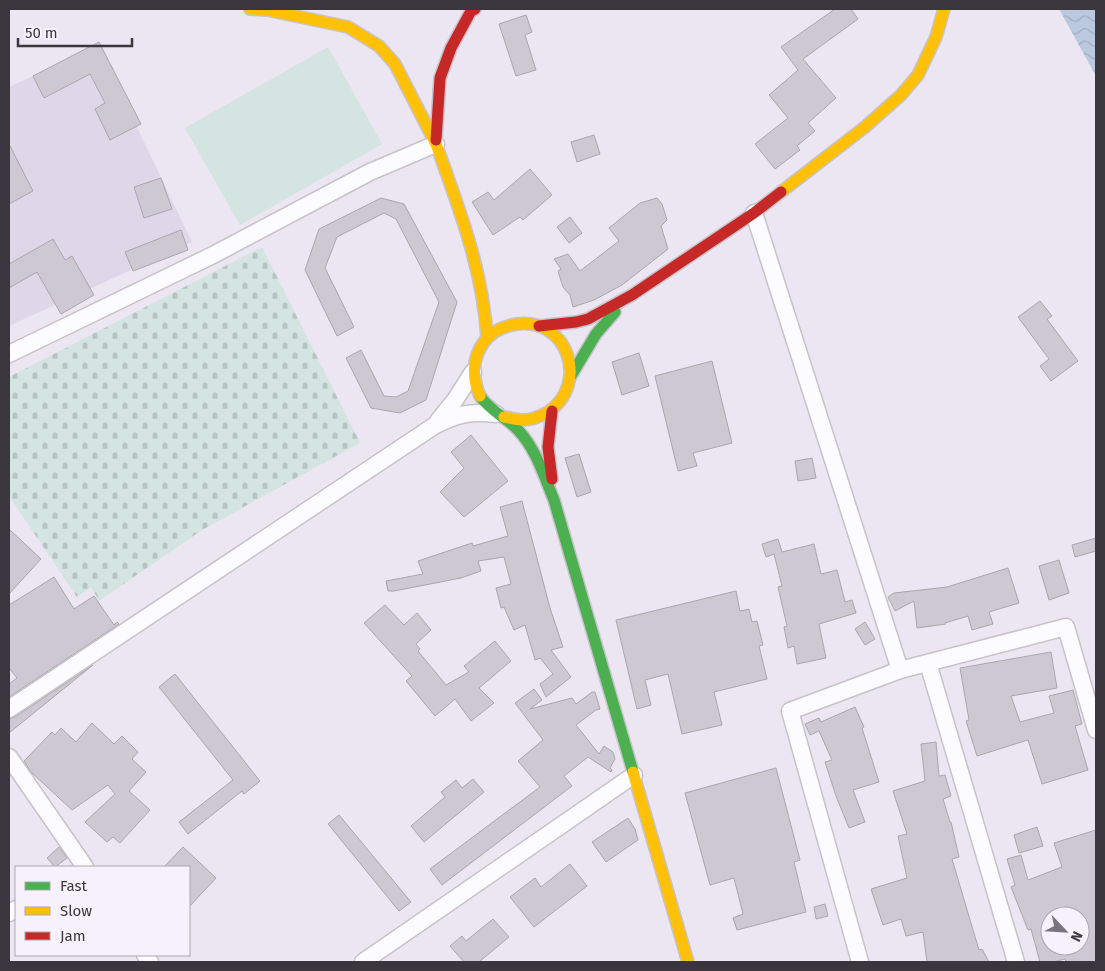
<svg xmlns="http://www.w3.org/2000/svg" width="1105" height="971" viewBox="0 0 1105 971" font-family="'Fira Sans',sans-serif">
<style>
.education{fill:#dfd7e8}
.green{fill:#d4e4e0}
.cemetery{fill:url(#cemetery-stones)}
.water{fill:url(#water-waves)}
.building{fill:#cdc8d2;stroke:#aaa6ad;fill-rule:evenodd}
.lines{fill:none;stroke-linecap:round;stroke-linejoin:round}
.street-casing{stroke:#c7c3cb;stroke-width:19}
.fast-casing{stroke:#c7c3cb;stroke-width:14}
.slow-casing{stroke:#c7c3cb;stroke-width:14}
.jam-casing{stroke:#c7c3cb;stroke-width:14}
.street{stroke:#fcfbfd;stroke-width:16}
.fast{stroke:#4caf50;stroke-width:11}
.slow{stroke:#ffc107;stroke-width:11}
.jam{stroke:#c62828;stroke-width:11}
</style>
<defs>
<pattern id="cemetery-stones" width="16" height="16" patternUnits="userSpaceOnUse" patternTransform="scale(1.25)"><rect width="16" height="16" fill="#d4e4e0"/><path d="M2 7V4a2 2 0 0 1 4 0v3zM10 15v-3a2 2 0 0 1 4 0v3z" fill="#b7c4c1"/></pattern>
<pattern id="water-waves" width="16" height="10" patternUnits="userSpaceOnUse" patternTransform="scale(1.25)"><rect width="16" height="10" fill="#bac9df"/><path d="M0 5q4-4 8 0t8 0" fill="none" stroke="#a1adc0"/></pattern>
</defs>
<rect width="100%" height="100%" fill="#ebe6f1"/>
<path class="education" d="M 98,46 L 192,242 L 9,326 L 9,87 Z"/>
<path class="green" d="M 328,47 L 382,144 L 240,225 L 185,128 Z"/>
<path class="cemetery" d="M 262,247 L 360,443 L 202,530 L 99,601 L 91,587 L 77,597 L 9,496 L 9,377 Z"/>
<path class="water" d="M 1059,9 L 1096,9 L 1096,76 Z"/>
<g class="building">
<path d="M 835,9 L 851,9 L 858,19 L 803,59 L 836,98 L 808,123 L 815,131 L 797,146 L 800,150 L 775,169 L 755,144 L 788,118 L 769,95 L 798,70 L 781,47 Z"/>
<path d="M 526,15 L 532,32 L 525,35 L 536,70 L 516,76 L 499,24 Z"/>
<path d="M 99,42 L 141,124 L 110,140 L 95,109 L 105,103 L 90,74 L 44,98 L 33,76 Z"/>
<path d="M 594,135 L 600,154 L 577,162 L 571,142 Z"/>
<path d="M 9,144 L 33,191 L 9,204 Z"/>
<path d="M 530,169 L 552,195 L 523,220 L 520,217 L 493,235 L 472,202 L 488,192 L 494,200 Z"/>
<path d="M 161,178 L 172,209 L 144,218 L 134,187 Z"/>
<path d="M 381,198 L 404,204 L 457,302 L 426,400 L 400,413 L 371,408 L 346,358 L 361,350 L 384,396 L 396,397 L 408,391 L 439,302 L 396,219 L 384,213 L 337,237 L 325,268 L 354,327 L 337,336 L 305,270 L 319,229 Z"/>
<path d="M 657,198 L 662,204 L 667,220 L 661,226 L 668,249 L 622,285 L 594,300 L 573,307 L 570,295 L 563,287 L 558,271 L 561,269 L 554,259 L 568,254 L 580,271 L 619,241 L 609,228 L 640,203 Z"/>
<path d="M 570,217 L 582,233 L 569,243 L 557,227 Z"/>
<path d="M 181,230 L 188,250 L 133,271 L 125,252 Z"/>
<path d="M 53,239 L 65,260 L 72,256 L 94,295 L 61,314 L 37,272 L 9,288 L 9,264 Z"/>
<path d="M 1040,301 L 1052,316 L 1047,319 L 1078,361 L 1051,381 L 1040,366 L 1049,359 L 1018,317 Z"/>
<path d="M 639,353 L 649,386 L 622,395 L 612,362 Z"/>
<path d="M 712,361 L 732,443 L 693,453 L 697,466 L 678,471 L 655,376 Z"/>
<path d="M 471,435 L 508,481 L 464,517 L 440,492 L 464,468 L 451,452 Z"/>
<path d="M 579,454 L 591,492 L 577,497 L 565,458 Z"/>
<path d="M 812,458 L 816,478 L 798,481 L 795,461 Z"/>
<path d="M 522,501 L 550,608 L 563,647 L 551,650 L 571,677 L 546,697 L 540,684 L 553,674 L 540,658 L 535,660 L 525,625 L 514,630 L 504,607 L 501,608 L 496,588 L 511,584 L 504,557 L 478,561 L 481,571 L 461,578 L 394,591 L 388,591 L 386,581 L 423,574 L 418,561 L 472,543 L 473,546 L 508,536 L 500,507 Z"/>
<path d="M 9,529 L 41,559 L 9,594 Z"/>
<path d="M 1096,538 L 1096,551 L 1075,557 L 1072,545 Z"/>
<path d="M 778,539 L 782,552 L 814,544 L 821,574 L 837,570 L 845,602 L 852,600 L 856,613 L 819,624 L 826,658 L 797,664 L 794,646 L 788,648 L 784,627 L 787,626 L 778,587 L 782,586 L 774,554 L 766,557 L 762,544 Z"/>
<path d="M 1059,560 L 1069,593 L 1049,600 L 1039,566 Z"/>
<path d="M 1008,568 L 1019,603 L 989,612 L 993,624 L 972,630 L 968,616 L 945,623 L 946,624 L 917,628 L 914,601 L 895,611 L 888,597 L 894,593 L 947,587 Z"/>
<path d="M 54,577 L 74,609 L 94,596 L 114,625 L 117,622 L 119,624 L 9,697 L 9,684 L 17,678 L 9,668 L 9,605 Z"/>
<path d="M 736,591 L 740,611 L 749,609 L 752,622 L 757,621 L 763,645 L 759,646 L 767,679 L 714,692 L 722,725 L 682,734 L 668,674 L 645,680 L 651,705 L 637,709 L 616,620 Z"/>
<path d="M 385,605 L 404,625 L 417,613 L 431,630 L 416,644 L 420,649 L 418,651 L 446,685 L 469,672 L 464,666 L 495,641 L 511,661 L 479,688 L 494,703 L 471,721 L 455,699 L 435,716 L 406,681 L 412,676 L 364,623 Z"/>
<path d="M 865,622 L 875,639 L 865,645 L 855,629 Z"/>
<path d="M 1051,652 L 1057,688 L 1011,696 L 1020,722 L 1054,713 L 1049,696 L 1073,690 L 1082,724 L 1075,726 L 1088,770 L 1042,784 L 1028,740 L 977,756 L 966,721 L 969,720 L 960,668 Z"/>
<path d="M 93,665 L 9,733 L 9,719 L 15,717 Z"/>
<path d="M 175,674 L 260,781 L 244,794 L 242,791 L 188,834 L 179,822 L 233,780 L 159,687 Z"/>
<path d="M 534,689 L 542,700 L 530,709 L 572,698 L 576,704 L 592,692 L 595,692 L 600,709 L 596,710 L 576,725 L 599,754 L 604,746 L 613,752 L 615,759 L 610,768 L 612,770 L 611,772 L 588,757 L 564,776 L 572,786 L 442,885 L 430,869 L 540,787 L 518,761 L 543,740 L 515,703 Z"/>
<path d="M 855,707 L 864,727 L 862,728 L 879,782 L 853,790 L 865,822 L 849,828 L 836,796 L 825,762 L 832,760 L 819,731 L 810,735 L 805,724 L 819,718 L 821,722 Z"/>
<path d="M 92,723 L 114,744 L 122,736 L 138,752 L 132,759 L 146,772 L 129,791 L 150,810 L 120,843 L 113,837 L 107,842 L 85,822 L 115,794 L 108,785 L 72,810 L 31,772 L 24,761 L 52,732 L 55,735 L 61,728 L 76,742 Z"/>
<path d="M 936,742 L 939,776 L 945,775 L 951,796 L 943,799 L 950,822 L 951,822 L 959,857 L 952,859 L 979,950 L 982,949 L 989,962 L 927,962 L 923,932 L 906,936 L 901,919 L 883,925 L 871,889 L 907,878 L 898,836 L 907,834 L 893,791 L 925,781 L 921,744 Z"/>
<path d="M 776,768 L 800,860 L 794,862 L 806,912 L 737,930 L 733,918 L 743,914 L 734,878 L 710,885 L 685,793 Z"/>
<path d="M 473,779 L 484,792 L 424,842 L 411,826 L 445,797 L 441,792 L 456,780 L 462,788 Z"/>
<path d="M 339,815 L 411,902 L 399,911 L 328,824 Z"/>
<path d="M 628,818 L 635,829 L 638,840 L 606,862 L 592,842 Z"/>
<path d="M 1037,827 L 1043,846 L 1019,853 L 1014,835 Z"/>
<path d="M 1096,830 L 1096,962 L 1066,962 L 1065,959 L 1053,962 L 1040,962 L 1031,929 L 1028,930 L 1011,887 L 1015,885 L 1007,859 L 1021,855 L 1028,880 L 1062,867 L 1054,843 ZM 1076,912 L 1077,916 L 1080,916 L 1080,946 L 1050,946 L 1050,916 L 1065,916 Z"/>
<path d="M 59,847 L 67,858 L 55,867 L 47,858 Z"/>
<path d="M 183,847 L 216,878 L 189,907 L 189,867 L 164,867 Z"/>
<path d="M 570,864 L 587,886 L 534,927 L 510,897 L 535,878 L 541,887 Z"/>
<path d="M 825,904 L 828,916 L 816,919 L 814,907 Z"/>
<path d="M 493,919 L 509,937 L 479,962 L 464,962 L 450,946 L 462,936 L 466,941 Z"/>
</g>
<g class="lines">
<g class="street-casing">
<g id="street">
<path d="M 754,213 L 900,670"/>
<path d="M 9,354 L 213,255 L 370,172 L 436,144"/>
<path d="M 438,421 L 455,400 L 473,372"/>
<path d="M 928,663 L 1016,962"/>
<path d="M 9,709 L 434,426 C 457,414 470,411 496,414"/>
<path d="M 9,757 L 85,867"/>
<path d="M 9,913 L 16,909"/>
<path d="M 145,955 L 150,962"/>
<path d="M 363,962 L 634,775"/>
<path d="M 860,962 L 790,711 L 900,670 L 1066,627 L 1096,730"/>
</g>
</g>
<g class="fast-casing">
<g id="fast">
<path d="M 571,376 L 596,334 L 615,312"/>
<path d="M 480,396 C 490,411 506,417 518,430 C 536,449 544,476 554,500 L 633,772"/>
</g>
</g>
<g class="slow-casing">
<g id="slow">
<path d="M 250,9 L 267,10 L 348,27 L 379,46 L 395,64 L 436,144"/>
<path d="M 436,144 C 459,208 483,270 487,338"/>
<path d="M 781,192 L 865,127 L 901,95 L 918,75 L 936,37 L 944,9"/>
<path d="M 480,396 C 472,378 472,358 484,342 C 492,331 504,326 517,324 C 568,317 590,384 548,412 C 541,416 532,420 523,420 C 517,420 510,418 504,417"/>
<path d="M 633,772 L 688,962"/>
</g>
</g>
<g class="jam-casing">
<g id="jam">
<path d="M 436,140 L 440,78 L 451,48 L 471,11 L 475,9"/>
<path d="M 539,326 L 576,322 L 588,319 L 632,295 L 754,213 L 781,192"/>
<path d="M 552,411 L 548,447 L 552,479"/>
</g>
</g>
<use href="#street" class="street"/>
<use href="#fast" class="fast"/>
<use href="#slow" class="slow"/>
<use href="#jam" class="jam"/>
</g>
<rect width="1105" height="971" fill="none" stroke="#3a363e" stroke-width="20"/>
<rect x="15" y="866" width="175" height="90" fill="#f7f1fc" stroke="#aba6b0"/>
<rect x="25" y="882" width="25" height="8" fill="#4caf50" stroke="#aba6b0"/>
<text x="60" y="891" font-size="15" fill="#3a363e">Fast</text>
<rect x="25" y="907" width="25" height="8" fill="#ffc107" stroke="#aba6b0"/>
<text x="60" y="916" font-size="15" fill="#3a363e">Slow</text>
<rect x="25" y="932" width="25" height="8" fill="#c62828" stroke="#aba6b0"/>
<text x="60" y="941" font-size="15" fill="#3a363e">Jam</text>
<g transform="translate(1065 931) rotate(115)"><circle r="24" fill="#f7f1fc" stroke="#aba6b0"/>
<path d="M0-4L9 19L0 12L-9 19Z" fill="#78747d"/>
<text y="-8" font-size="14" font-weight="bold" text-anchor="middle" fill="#3a363e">N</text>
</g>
<path d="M18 38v8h114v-8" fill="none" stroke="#3a363e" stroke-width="2.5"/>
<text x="25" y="38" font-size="15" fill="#3a363e" stroke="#f7f1fc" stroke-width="4" paint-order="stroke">50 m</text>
</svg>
